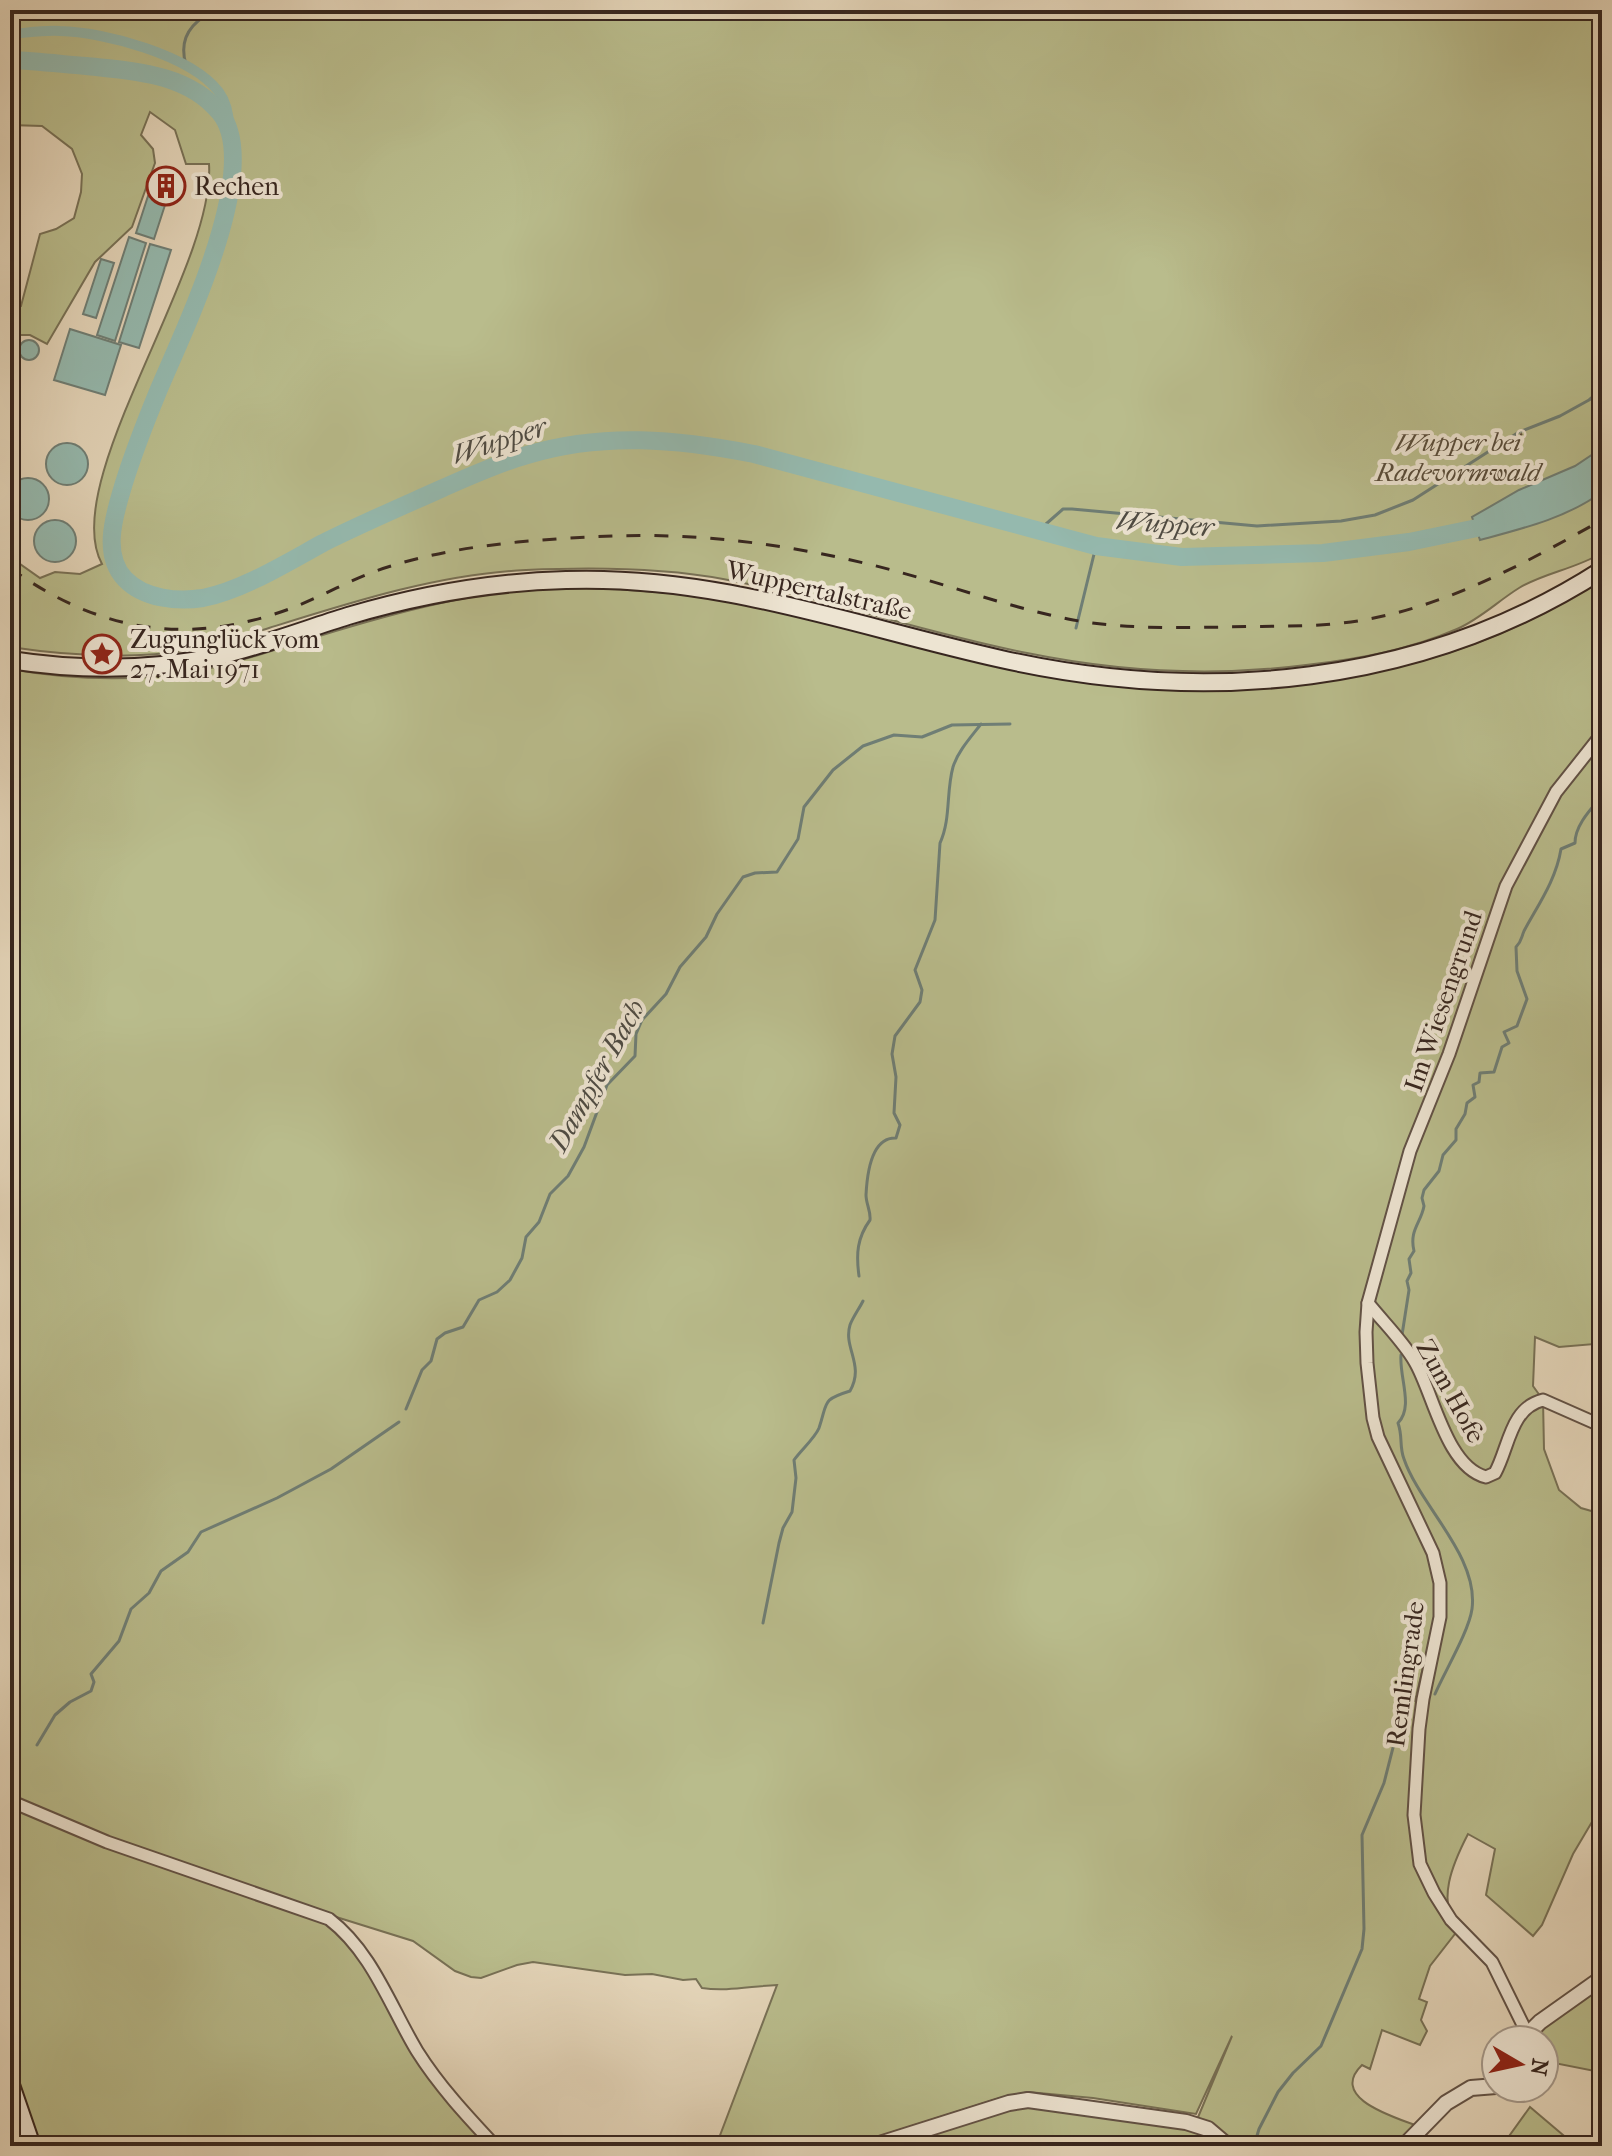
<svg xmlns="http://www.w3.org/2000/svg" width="1612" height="2156" viewBox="0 0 1612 2156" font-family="'IM FELL French Canon',serif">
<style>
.green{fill:#b9bc8c;stroke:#787156;stroke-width:2;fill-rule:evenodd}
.water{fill:#95b9ae;stroke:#6f7e75;stroke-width:2}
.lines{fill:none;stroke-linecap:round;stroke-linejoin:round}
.stream{stroke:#6f7e75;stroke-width:3}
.canal{stroke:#95b9ae;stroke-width:10}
.river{stroke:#95b9ae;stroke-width:18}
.minor-casing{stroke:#625246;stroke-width:15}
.tertiary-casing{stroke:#625246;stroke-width:18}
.secondary-casing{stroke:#37261f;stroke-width:20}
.minor{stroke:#ede4d2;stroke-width:11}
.tertiary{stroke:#ede4d2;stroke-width:14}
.secondary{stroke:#ede4d2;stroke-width:16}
.rail{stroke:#37261f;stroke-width:3;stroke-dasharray:14 14;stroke-linecap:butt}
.labels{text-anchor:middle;stroke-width:8;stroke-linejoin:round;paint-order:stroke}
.poi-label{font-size:26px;fill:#37261f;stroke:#ede4d2;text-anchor:start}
.park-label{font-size:26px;font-style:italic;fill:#584c3a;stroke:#ede4d2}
.street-label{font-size:26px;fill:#37261f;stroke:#ede4d2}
.water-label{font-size:28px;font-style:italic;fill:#4e4b43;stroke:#ede4d2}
</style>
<rect width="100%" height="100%" fill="#e4d5b9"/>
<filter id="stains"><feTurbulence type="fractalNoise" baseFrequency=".0025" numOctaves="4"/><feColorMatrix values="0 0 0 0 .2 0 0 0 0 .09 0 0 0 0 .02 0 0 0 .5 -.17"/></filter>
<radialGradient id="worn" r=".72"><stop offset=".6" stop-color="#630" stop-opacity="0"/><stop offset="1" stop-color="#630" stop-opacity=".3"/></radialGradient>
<g class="green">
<path d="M 10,10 L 1602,10 L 1602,553 C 1575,569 1544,573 1519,588 C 1498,601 1480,619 1457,629 C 1409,650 1358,659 1306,665 C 1212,677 1120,672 1027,653 C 925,633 826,598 723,579 C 659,567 591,567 526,570 C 439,574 352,602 269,628 C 243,636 218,646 190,650 C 130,660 70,656 10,647 L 10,557 L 40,578 L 55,572 L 80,574 L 102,564 C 57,483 216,268 209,164 L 186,164 L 175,130 L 150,112 L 141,135 L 153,149 L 155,163 L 132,227 L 95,262 L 47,344 L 30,335 L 10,335 L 10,305 L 21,306 L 40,234 L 56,229 L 74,218 L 81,192 L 82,174 L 72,149 L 42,126 L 10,125 Z"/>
<path d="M 1602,578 L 1602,732 L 1554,791 L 1518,854 L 1504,885 L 1446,1052 L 1404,1158 L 1367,1302 L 1364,1332 L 1365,1334 L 1368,1303 L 1394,1200 L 1410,1151 L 1449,1054 L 1506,886 L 1556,792 L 1602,734 L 1602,1375 L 1596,1375 L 1594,1344 L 1559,1347 L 1535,1337 L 1533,1386 L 1543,1400 L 1544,1449 L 1559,1490 L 1581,1508 L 1602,1514 L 1602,1805 L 1573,1854 L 1542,1925 L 1533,1936 L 1486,1895 L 1495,1849 L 1468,1834 C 1453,1863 1436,1901 1458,1930 L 1430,1966 L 1419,1999 L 1427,2002 L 1421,2020 L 1427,2031 L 1420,2045 L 1382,2030 L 1370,2069 L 1362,2065 C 1327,2099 1398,2118 1420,2127 L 1401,2146 L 1230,2146 L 1209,2128 L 1196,2122 L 1232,2036 L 1196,2114 L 1093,2098 L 1028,2092 L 1000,2098 L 849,2146 L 716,2146 L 777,1985 C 752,1986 726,1992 702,1988 L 696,1979 L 683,1980 L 652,1974 L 625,1975 L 533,1962 L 517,1965 L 481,1978 L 471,1977 L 455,1971 L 413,1941 L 301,1906 L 104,1839 L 103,1841 L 328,1920 C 371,1954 389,2009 418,2054 C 439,2088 466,2116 492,2146 L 34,2146 L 10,2078 L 10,669 C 72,680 136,682 198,671 C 238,663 277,649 316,637 C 397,612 480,589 565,588 C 644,588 725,597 802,615 C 884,634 966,659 1049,675 C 1210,707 1407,688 1553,608 C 1570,599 1586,588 1602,578 ZM 1368,1375 L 1373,1418 L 1378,1437 L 1438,1569 L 1440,1617 L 1421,1710 L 1421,1702 L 1415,1701 C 1422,1670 1441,1604 1437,1575 C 1434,1555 1422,1536 1413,1519 C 1390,1472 1367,1428 1368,1375 Z"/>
<path d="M 1602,1981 L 1602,2113 L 1593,2108 L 1595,2071 L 1544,2061 L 1545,2040 L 1531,2033 Z"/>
<path d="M 10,2088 L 30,2146 L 10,2146 Z"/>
<path d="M 1009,2103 L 1186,2122 L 1228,2146 L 874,2146 Z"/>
<path d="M 1530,2107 L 1576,2146 L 1502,2146 Z"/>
</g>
<g class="water">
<path d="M 148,196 L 166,202 L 154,239 L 136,233 Z"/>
<path d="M 129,237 L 146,243 L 115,341 L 97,335 Z"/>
<path d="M 150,244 L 171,250 L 139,348 L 119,342 Z"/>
<path d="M 101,259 L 114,263 L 96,318 L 83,314 Z"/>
<path d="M 70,329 L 121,345 L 105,395 L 54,380 Z"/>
<circle cx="29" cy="350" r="10"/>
<circle cx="67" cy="464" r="21"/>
<path d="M 1602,448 L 1602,492 C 1567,518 1521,529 1480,540 L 1472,517 L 1519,490 L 1575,466 Z"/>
<circle cx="28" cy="499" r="21"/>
<circle cx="55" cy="541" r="21"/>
</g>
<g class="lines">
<g class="stream">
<path d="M 210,13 L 215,10"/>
<path d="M 186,65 C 180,45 186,28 205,16"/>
<path d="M 1038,531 L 1063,509 L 1072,509 L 1257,526 L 1341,521 L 1375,515 L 1413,500 L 1519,432 L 1560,416 L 1589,400 L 1602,389"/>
<path d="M 112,572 L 117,568"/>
<path d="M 10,614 L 16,602 L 14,582"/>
<path d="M 1076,628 L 1096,546"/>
<path d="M 10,1058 L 19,1044 L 11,1013"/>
<path d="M 859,1276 C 856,1254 857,1238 870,1220 C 871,1211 866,1204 866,1195 C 867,1175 871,1137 896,1138 L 900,1125 L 894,1113 L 896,1077 L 892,1054 L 895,1036 L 920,1002 L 922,990 L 915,970 L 935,920 L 940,843 C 951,819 946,792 953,767 C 958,751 971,737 981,724"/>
<path d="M 1402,1335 L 1409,1290 L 1407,1281 L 1411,1273 L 1409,1259 L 1414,1251 C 1409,1230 1421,1223 1424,1206 L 1422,1198 L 1424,1190 L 1439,1171 L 1443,1155 L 1456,1140 L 1456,1129 L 1465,1114 L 1467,1103 L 1475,1097 L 1473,1085 L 1479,1082 L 1480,1073 L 1494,1072 L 1502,1047 L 1509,1043 L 1504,1032 L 1517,1026 L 1527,999 L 1517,971 L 1516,947 C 1522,941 1521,938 1524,931 C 1538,905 1556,880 1561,849 L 1575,843 C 1575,825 1591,809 1602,796"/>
<path d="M 1401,1355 C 1399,1377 1414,1407 1398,1423 C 1403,1437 1399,1446 1404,1459 C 1420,1506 1479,1556 1472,1609 C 1469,1631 1445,1671 1435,1694"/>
<path d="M 406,1409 L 422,1370 L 431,1361 L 437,1339 L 445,1333 L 463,1327 L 479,1300 L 497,1292 L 510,1280 L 522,1258 L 526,1237 L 539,1222 L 550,1194 L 568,1176 L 584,1147 L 607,1085 L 635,1056 L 636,1034 L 642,1020 L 666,994 L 680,967 L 706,937 L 717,914 L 743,877 L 755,873 L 777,872 L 798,839 L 804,807 L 833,770 L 863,746 L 894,735 L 922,737 L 952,725 L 1010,724"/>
<path d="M 763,1623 L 779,1543 L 783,1528 L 792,1512 L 796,1478 L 794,1460 C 801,1450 815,1438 819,1428 C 828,1402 821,1400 850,1391 C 865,1365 843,1348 850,1325 C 853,1317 859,1309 863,1301"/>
<path d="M 1402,1721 L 1411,1705"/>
<path d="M 37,1745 L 55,1715 L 70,1702 L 91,1691 L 94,1682 L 91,1674 L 119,1641 L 131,1609 L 149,1593 L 161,1571 L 188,1552 L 201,1532 L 277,1498 L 331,1469 L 399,1422"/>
<path d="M 1254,2146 L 1259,2129 L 1278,2092 L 1293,2073 L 1321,2046 L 1362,1949 L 1364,1929 L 1362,1835 L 1384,1783 L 1398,1728"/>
</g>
<path class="canal" d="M 10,34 C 26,33 43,30 60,31 C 104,32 191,55 219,92 C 227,103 229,114 229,127"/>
<path class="river" d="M 10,60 C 36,61 61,64 86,66 C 133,71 188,73 220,113 C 264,167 183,332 159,389 C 145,423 131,458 121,493 C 113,520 103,556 125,579 C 144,599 178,602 203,598 C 243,590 288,562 323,543 C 363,523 403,506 443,488 C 470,476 499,463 527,455 C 603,432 678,439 754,454 L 1096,546 L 1182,557 L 1323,553 L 1409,542 L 1477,528 L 1499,518"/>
<g class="minor-casing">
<g id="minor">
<path d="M 1368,1303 C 1383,1322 1403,1341 1415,1362 C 1433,1392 1446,1467 1486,1477 L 1495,1473 C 1509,1448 1510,1408 1543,1400 L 1602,1426"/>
<path d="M 10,1801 L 107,1842 L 329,1919 C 372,1952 390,2006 417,2051 C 439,2086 467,2116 495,2146"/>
<path d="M 1527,2033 L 1492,1962 L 1451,1920 L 1434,1893 L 1420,1864 L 1414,1815 L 1419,1729 L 1423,1699 L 1440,1617 L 1440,1583 L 1433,1553 L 1378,1437 L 1373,1418 L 1367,1363 L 1366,1332 L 1368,1303 L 1410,1151 L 1449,1054 L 1506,886 L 1556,792 L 1602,734"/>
</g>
</g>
<g class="tertiary-casing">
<g id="tertiary">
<path d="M 1522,2040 L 1540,2022 L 1602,1978"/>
<path d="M 873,2146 L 1009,2103 L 1028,2100 L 1186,2122 L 1208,2129 L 1228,2146"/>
<path d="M 1404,2146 L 1446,2103 L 1471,2088 L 1496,2086"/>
</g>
</g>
<g class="secondary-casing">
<g id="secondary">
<path d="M 10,660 C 81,671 152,671 222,655 C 265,645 306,629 348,616 C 419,595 492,582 566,580 C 721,575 853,626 1001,659 C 1206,705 1422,686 1602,570"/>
<path d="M 10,2082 L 32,2146"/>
</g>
</g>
<use href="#minor" class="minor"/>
<use href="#tertiary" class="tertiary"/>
<use href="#secondary" class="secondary"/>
<path class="rail" d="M 10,568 C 99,632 188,647 292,608 C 325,595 357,576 391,566 C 462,544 539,539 613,536 C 699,533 785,544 868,564 C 935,580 1000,605 1068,619 C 1120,629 1173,628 1225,627 C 1261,626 1298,627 1333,624 C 1432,615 1518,567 1602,520"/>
</g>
<defs>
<g id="building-ring" transform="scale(2)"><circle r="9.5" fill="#ede4d2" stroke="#8f2418" stroke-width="1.5"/><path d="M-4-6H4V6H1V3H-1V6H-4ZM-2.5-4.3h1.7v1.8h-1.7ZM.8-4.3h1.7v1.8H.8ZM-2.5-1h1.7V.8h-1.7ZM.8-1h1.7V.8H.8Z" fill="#8f2418"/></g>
<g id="sight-ring" transform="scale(2)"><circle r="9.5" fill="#ede4d2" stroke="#8f2418" stroke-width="1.5"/><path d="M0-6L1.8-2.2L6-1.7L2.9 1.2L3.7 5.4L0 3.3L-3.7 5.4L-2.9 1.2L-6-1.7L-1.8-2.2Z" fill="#8f2418"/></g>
</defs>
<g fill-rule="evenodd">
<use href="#building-ring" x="166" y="186"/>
<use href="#sight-ring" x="102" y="654"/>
</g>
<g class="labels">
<g class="poi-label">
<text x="194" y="195">Rechen</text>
<text x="130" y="648">Zugunglück vom<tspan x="130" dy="30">27. Mai 1971</tspan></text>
</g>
<g class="park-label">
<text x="1458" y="451">Wupper bei<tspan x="1458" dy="30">Radevormwald</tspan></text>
</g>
<g class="street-label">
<text transform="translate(819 590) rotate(13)" y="9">Wuppertalstraße</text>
<text transform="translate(1443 1001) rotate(-71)" y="9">Im Wiesengrund</text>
<text transform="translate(1451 1391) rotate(61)" y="9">Zum Hofe</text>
<text transform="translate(1405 1674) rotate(-82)" y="9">Remlingrade</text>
</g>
<g class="water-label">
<text transform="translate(499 440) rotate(-18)" y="10">Wupper</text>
<text transform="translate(1165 523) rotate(4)" y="10">Wupper</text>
<text transform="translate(596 1075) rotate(-61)" y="10">Dampfer Bach</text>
</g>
</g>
<rect width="1612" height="2156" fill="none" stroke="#e4d5b9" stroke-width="40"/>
<rect x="12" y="12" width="1588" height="2132" fill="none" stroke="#37261f" stroke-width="4"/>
<rect x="20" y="20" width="1572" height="2116" fill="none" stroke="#37261f" stroke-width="2"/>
<g transform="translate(1520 2064) rotate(99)"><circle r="38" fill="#ede4d2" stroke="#a4988a" stroke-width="2"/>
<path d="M0-6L14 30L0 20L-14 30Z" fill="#8f2418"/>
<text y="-12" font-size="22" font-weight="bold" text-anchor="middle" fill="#37261f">N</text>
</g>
<rect width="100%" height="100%" filter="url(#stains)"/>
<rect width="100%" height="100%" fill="url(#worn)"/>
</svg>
